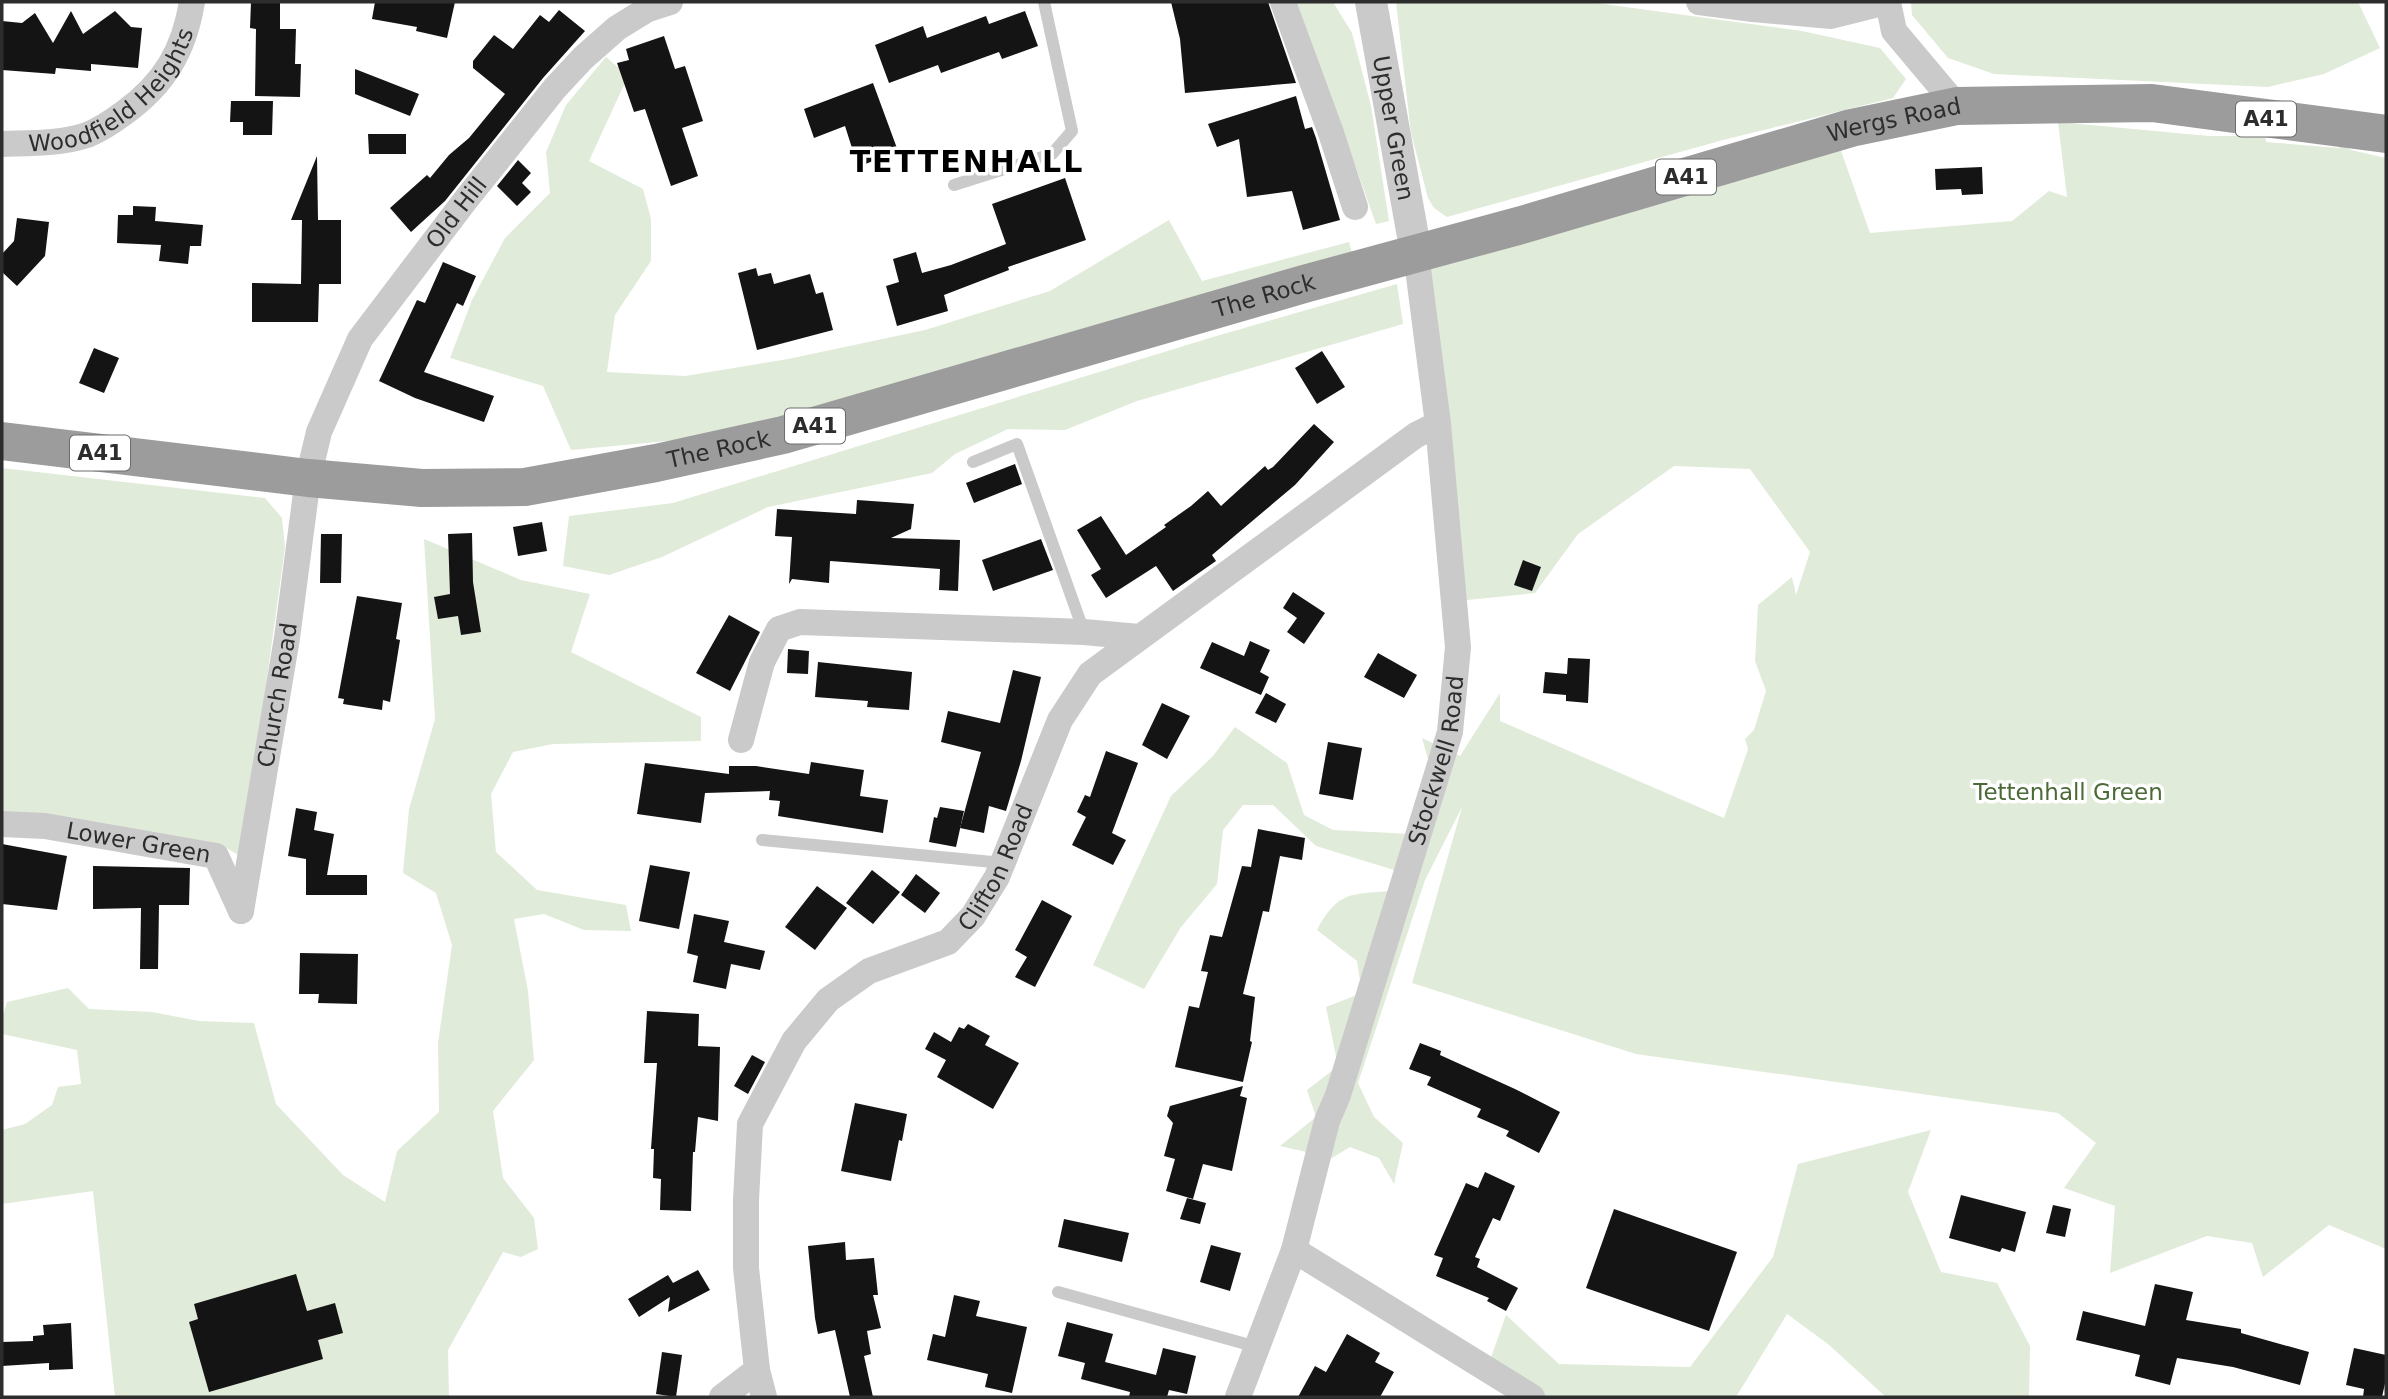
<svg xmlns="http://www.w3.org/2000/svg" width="2388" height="1399" viewBox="0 0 2388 1399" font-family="'DejaVu Sans',sans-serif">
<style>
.green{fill:#e1ebd9}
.building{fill:#141414}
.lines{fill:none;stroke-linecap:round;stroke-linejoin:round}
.service{stroke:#cacaca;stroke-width:12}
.minor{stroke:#cacaca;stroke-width:26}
.tertiary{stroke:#cacaca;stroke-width:32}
.trunk{stroke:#9c9c9c;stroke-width:38}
.labels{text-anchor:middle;stroke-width:7;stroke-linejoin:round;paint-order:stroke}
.shield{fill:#fff;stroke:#6c6c6c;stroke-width:2}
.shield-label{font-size:21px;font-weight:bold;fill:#2d2d2d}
.street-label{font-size:23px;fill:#2d2d2d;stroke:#fff}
.park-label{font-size:23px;fill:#4b6a38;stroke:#fff}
.district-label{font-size:30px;font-weight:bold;letter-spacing:2px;fill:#000;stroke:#fff}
</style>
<rect width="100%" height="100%" fill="#fff"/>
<g class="green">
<path d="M 1297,2 L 1333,2 L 1352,33 L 1371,106 L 1389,221 L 1376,224 Z"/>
<path d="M 1396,2 L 1589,2 L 1802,31 L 1880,48 L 1906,79 L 1893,98 L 1723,140 L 1447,217 L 1434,208 L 1428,198 L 1411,133 Z"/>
<path d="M 1911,2 L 2358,2 L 2380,48 L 2324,74 L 2268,87 L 1994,74 L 1948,58 L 1912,15 Z"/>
<path d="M 606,57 L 628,76 L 589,161 L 643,189 L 651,219 L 651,261 L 615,315 L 607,372 L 685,376 L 788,359 L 925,330 L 1050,291 L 1169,220 L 1202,281 L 1349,242 L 1354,260 L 710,437 L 571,450 L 543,386 L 450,358 L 472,300 L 505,238 L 550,193 L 546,152 L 566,105 Z"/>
<path d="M 2058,122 L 2209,136 L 2265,136 L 2266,142 L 2339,148 L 2342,145 L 2351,150 L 2386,158 L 2386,1249 L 2329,1225 L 2263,1277 L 2252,1243 L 2207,1236 L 2110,1273 L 2115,1206 L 2064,1188 L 2096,1143 L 2058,1113 L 1636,1054 L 1412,983 L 1462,807 L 1425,880 L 1358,1083 L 1374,1117 L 1403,1143 L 1394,1184 L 1379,1158 L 1350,1147 L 1332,1158 L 1280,1146 L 1316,1117 L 1307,1090 L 1338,1066 L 1326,1007 L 1362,993 L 1357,961 L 1317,930 C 1338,891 1351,894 1392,891 L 1394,870 L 1316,846 L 1273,805 L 1243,805 L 1223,830 L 1217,884 L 1181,927 L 1144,989 L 1093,965 L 1171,796 L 1213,756 L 1235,727 L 1287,763 L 1304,815 L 1333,830 L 1411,834 L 1435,783 L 1422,738 L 1460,756 L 1500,693 L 1500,721 L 1724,818 L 1748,749 L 1745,739 L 1754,730 L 1766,691 L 1755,661 L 1758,605 L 1792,577 L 1796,595 L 1810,552 L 1750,469 L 1674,466 L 1578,534 L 1535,593 L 1458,601 L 1426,263 L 1840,148 L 1870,233 L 2012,221 L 2049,191 L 2067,197 Z"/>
<path d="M 1397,284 L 1403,324 L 1137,401 L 1065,430 L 1008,429 L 955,454 L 932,473 L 768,507 L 662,557 L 609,575 L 563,566 L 569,516 L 673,503 L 1213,337 Z"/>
<path d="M 2,468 L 265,498 L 282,518 L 285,548 L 242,857 L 223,846 L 2,818 Z"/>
<path d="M 424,539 L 521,580 L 590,594 L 571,652 L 701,717 L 701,741 L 553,744 L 513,752 L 491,794 L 496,852 L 537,890 L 626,905 L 631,931 L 584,930 L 544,914 L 514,919 L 528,991 L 534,1060 L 493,1111 L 503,1178 L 534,1218 L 538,1249 L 521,1257 L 503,1252 L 448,1350 L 449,1397 L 115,1397 L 93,1191 L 2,1204 L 2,1130 L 25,1124 L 52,1105 L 58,1087 L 81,1084 L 77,1050 L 2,1034 L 2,1019 L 7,1002 L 68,988 L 89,1009 L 152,1012 L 199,1021 L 254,1023 L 276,1104 L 343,1175 L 385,1202 L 397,1151 L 439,1112 L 438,1043 L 452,945 L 436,893 L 403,873 L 409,809 L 435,719 Z"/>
<path d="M 1931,1130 L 1908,1192 L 1941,1272 L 1997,1283 L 2030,1346 L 2029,1397 L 1886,1397 L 1828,1344 L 1787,1314 L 1736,1397 L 1537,1397 L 1488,1366 L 1506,1315 L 1559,1364 L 1690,1367 L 1773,1257 L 1798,1164 Z"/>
</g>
<g class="building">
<path d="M 251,2 L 280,2 L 280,29 L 296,29 L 295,64 L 301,64 L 300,97 L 255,96 L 256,29 L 250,28 Z"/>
<path d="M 375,2 L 455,2 L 447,38 L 416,31 L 417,27 L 372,19 Z"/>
<path d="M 1171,2 L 1268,2 L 1296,83 L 1185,93 L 1180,39 Z"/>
<path d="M 559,10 L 585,31 L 543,78 L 445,201 L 411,232 L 390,208 L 427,175 L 430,178 L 449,155 L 469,138 L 505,94 L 473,68 L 473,61 L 494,35 L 513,49 L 540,15 L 549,22 Z"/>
<path d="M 71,11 L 83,34 L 115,11 L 131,27 L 142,28 L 138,68 L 91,64 L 91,71 L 56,68 L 55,74 L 2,70 L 2,21 L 22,23 L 35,13 L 53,43 Z"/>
<path d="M 1025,11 L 1038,46 L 1002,59 L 999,52 L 941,73 L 938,65 L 889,83 L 875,45 L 923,26 L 927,38 L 986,16 L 989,24 Z"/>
<path d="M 664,36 L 675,69 L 685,66 L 703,121 L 682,128 L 698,176 L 671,186 L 645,109 L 634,112 L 617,63 L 629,60 L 626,49 Z"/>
<path d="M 355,69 L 419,94 L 410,116 L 355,94 Z"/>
<path d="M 873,83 L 898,151 L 858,167 L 845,126 L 814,138 L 804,109 Z"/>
<path d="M 1296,96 L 1305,129 L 1312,127 L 1316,138 L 1340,220 L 1303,230 L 1292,191 L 1247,197 L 1239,139 L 1217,147 L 1208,124 Z"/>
<path d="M 231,101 L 273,101 L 272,135 L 243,135 L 243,122 L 230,122 Z"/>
<path d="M 368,134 L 406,134 L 406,154 L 369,154 Z"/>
<path d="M 317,156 L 318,220 L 341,220 L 341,284 L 319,284 L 318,322 L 252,322 L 252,283 L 301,284 L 302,220 L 291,220 Z"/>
<path d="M 518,160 L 531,173 L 522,183 L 531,192 L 517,206 L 497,186 Z"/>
<path d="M 1982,167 L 1983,194 L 1962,195 L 1961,189 L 1936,190 L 1935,169 Z"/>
<path d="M 1065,178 L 1086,240 L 1008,267 L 1009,270 L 944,295 L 948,311 L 897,326 L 886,286 L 899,282 L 893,259 L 916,252 L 922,273 L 951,265 L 1006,244 L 992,204 Z"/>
<path d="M 133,206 L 156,207 L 155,221 L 203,225 L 201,246 L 190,246 L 188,264 L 159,261 L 161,245 L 117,243 L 118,215 L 133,215 Z"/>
<path d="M 17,218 L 49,222 L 45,256 L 17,286 L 2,272 L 2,254 L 14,241 Z"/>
<path d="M 443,262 L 476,276 L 463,306 L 457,303 L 424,372 L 494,396 L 484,422 L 415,398 L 379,381 L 417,300 L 425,303 Z"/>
<path d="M 756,268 L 758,276 L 771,273 L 774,284 L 810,274 L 816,294 L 823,292 L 833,330 L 757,350 L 738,273 Z"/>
<path d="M 94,348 L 119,358 L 104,393 L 79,383 Z"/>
<path d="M 1322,351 L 1345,387 L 1317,404 L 1295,368 Z"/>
<path d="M 1314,424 L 1334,442 L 1295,485 L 1212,555 L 1216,561 L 1173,591 L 1156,566 L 1106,598 L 1091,575 L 1101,569 L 1077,530 L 1101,516 L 1126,555 L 1166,527 L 1164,525 L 1191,506 L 1208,491 L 1221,506 L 1265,466 L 1268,470 L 1273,467 Z"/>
<path d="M 1015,464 L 1022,484 L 974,503 L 966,483 Z"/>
<path d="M 857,500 L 914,504 L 911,529 L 891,538 L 960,540 L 958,591 L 939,590 L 940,569 L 830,561 L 829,583 L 792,579 L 789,584 L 792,537 L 775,536 L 777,509 L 856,514 Z"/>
<path d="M 542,522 L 547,551 L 518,556 L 513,527 Z"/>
<path d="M 472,533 L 473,582 L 481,632 L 461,635 L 458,616 L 438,619 L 434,597 L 450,594 L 448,534 Z"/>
<path d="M 321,534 L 342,534 L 341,583 L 320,583 Z"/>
<path d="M 1041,539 L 1053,570 L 993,591 L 982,560 Z"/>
<path d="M 1523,560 L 1541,567 L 1532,591 L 1514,585 Z"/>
<path d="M 1293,592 L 1325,613 L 1304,644 L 1287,632 L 1297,618 L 1283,608 Z"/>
<path d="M 357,596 L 402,603 L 396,639 L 400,640 L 390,702 L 383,700 L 382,710 L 343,704 L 344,699 L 338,698 Z"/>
<path d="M 729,615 L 760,632 L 730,691 L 696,673 Z"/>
<path d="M 1250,641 L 1270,650 L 1260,672 L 1269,677 L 1261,695 L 1200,668 L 1212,642 L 1244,656 Z"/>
<path d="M 788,649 L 809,651 L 808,674 L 787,673 Z"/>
<path d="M 1378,653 L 1417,675 L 1404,698 L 1364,677 Z"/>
<path d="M 1568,658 L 1590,659 L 1588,703 L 1566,701 L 1566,695 L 1543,693 L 1545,672 L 1567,674 Z"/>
<path d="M 818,662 L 912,672 L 909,710 L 867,707 L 868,701 L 815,697 Z"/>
<path d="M 1013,670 L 1041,677 L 1021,761 L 1006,811 L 989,806 L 984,833 L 960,828 L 981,752 L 941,742 L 948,711 L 1000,723 Z"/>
<path d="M 1266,693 L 1286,704 L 1276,723 L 1255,713 Z"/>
<path d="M 1162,703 L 1190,716 L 1167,759 L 1142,745 Z"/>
<path d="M 1328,742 L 1362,748 L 1353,800 L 1319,794 Z"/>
<path d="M 1106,751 L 1138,763 L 1112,833 L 1126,840 L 1113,865 L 1072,845 L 1086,817 L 1077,812 L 1085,795 L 1090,797 Z"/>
<path d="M 811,762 L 864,770 L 860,796 L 888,800 L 883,833 L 778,816 L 780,801 L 769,800 L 770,791 L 705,793 L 701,823 L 637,814 L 645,763 L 729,774 L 729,766 L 756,766 L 809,774 Z"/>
<path d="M 940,807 L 964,811 L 956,847 L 929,842 L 934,817 L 937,818 Z"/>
<path d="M 296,808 L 317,812 L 314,830 L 334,834 L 327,875 L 367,875 L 367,895 L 306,895 L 306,859 L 288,856 Z"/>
<path d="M 1258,829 L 1305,838 L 1302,860 L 1280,856 L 1269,912 L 1263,911 L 1243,994 L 1255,997 L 1250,1041 L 1252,1042 L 1243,1082 L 1175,1067 L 1189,1006 L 1199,1008 L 1208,972 L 1201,971 L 1210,935 L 1222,937 L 1242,866 L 1251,867 Z"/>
<path d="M 2,844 L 67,856 L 57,910 L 2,904 Z"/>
<path d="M 650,865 L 690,872 L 679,929 L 639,921 Z"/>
<path d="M 93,866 L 190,868 L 189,905 L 159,905 L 158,969 L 140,969 L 141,908 L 93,909 Z"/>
<path d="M 872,870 L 900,892 L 873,924 L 846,903 Z"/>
<path d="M 916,874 L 940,893 L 925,913 L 901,895 Z"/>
<path d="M 817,886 L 847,908 L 815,950 L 785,927 Z"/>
<path d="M 1042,900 L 1072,916 L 1035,987 L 1015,977 L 1027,957 L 1015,950 Z"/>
<path d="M 694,914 L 729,921 L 724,942 L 765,951 L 760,970 L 731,964 L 726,989 L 693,982 L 698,956 L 687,953 Z"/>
<path d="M 300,953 L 358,954 L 357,1004 L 318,1003 L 319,994 L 299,994 Z"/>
<path d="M 647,1011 L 699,1014 L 698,1046 L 720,1047 L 718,1121 L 698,1117 L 695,1152 L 693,1152 L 691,1211 L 660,1210 L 661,1179 L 653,1178 L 654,1149 L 651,1149 L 657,1063 L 644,1063 Z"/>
<path d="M 968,1024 L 990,1036 L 985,1045 L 1019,1063 L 993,1109 L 937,1077 L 946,1060 L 925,1049 L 934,1032 L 951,1042 L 959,1027 L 964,1029 Z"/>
<path d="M 1420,1043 L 1441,1051 L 1440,1055 L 1515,1089 L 1560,1112 L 1539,1153 L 1506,1136 L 1509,1131 L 1477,1117 L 1481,1109 L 1427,1085 L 1431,1077 L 1409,1069 Z"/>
<path d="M 752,1055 L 765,1062 L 748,1094 L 734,1086 Z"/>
<path d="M 1243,1086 L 1240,1096 L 1247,1098 L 1232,1171 L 1203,1164 L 1193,1199 L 1166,1191 L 1175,1159 L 1164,1156 L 1173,1123 L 1167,1116 L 1170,1106 Z"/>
<path d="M 855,1103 L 907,1114 L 902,1141 L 899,1140 L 891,1181 L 841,1171 Z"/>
<path d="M 1485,1172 L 1515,1186 L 1500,1221 L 1493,1218 L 1475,1257 L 1480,1259 L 1477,1267 L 1518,1288 L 1506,1311 L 1487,1301 L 1489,1298 L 1436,1276 L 1443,1258 L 1434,1255 L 1466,1183 L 1478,1188 Z"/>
<path d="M 1961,1195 L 2026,1212 L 2015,1252 L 2002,1248 L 2000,1252 L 1949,1238 Z"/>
<path d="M 1187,1198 L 1206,1203 L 1200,1224 L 1180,1219 Z"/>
<path d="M 2053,1205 L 2071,1209 L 2065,1237 L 2046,1233 Z"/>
<path d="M 1614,1209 L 1737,1252 L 1709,1331 L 1586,1288 Z"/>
<path d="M 1064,1219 L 1129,1233 L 1122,1262 L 1058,1247 Z"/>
<path d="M 845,1242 L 846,1260 L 874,1258 L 878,1295 L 873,1295 L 881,1328 L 867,1331 L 871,1354 L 864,1356 L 873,1397 L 850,1397 L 835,1330 L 818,1334 L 815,1318 L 808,1246 Z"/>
<path d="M 1211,1245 L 1241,1253 L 1230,1291 L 1200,1282 Z"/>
<path d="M 698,1270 L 710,1290 L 668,1312 L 670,1297 L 639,1317 L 628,1299 L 668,1275 L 673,1283 Z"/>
<path d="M 296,1274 L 307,1311 L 335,1303 L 343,1333 L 318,1340 L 323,1359 L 209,1392 L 189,1322 L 198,1319 L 194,1304 Z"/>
<path d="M 2155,1284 L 2193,1292 L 2186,1320 L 2241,1329 L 2241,1333 L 2309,1352 L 2300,1385 L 2233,1367 L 2177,1358 L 2170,1385 L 2135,1376 L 2140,1355 L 2076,1340 L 2083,1311 L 2145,1326 Z"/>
<path d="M 954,1295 L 980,1301 L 976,1316 L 1027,1327 L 1012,1393 L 985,1387 L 988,1374 L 927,1360 L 933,1334 L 945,1337 Z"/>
<path d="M 1067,1322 L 1113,1334 L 1105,1362 L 1156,1375 L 1163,1348 L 1196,1356 L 1187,1394 L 1169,1390 L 1167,1397 L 1129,1397 L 1130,1392 L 1081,1379 L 1085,1363 L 1058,1356 Z"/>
<path d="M 71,1323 L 73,1369 L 49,1370 L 49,1363 L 2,1366 L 2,1342 L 33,1341 L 33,1336 L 44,1335 L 43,1325 Z"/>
<path d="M 1347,1334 L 1380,1353 L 1375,1362 L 1394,1372 L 1380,1397 L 1298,1397 L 1315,1366 L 1326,1372 Z"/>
<path d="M 2354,1348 L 2386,1355 L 2386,1379 L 2382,1397 L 2363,1397 L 2364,1389 L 2346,1385 Z"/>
<path d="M 662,1352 L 682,1355 L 676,1397 L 656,1394 Z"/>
</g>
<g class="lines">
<g class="service">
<path d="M 954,185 L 1052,154 L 1072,131 L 1044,2"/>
<path d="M 973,462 L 1017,444 L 1084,632"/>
<path d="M 762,840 L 1003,863"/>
<path d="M 1058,1292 L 1257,1347"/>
</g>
<g class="minor">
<path d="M 1283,2 L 1331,133 L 1355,207"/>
<path d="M 1699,2 L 1753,9 L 1831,16 L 1887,2"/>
<path d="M 1888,2 L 1894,31 L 1957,106"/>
<path id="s1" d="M 2,144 C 30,143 60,144 87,135 C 100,130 113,121 124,113 C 164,84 184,51 192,2"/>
<path d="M 741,740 L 762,662 L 779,629 L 800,622 L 1084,632 L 1139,637"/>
<path id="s2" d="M 2,824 L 45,826 L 216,856 L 241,911"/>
<path id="s3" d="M 241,911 L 287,638 L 308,478 L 319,432 L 360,339 L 464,202 L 555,88 L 583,58 L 617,28 L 648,9 L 670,2"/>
<path d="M 1294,1250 L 1532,1397"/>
<path d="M 722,1397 L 757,1370"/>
<path id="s4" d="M 764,1397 L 757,1370 L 746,1268 L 746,1200 L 750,1124 L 794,1041 L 828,1000 L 869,971 L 948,942 L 973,916 L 997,877 L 1060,720 L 1090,674 L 1416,435 L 1438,424"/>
<path id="s5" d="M 1238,1397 L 1294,1250 L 1327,1121 L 1338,1095 L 1450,732 L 1458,647 L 1438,424 L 1416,253"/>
</g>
<path class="tertiary" id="s6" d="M 1371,2 L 1416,253"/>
<path class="trunk" id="s7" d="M 2,441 L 308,478 L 422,488 L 525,487 L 656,463 L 783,435 L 1304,284 L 1525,224 L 1851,128 L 1957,106 L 2152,103 L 2386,134"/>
</g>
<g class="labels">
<g class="shield">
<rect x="2236" y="101.5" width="60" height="35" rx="5"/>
<rect x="1656" y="159.5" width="60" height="35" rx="5"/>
<rect x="785" y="408.5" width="60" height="35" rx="5"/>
<rect x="70" y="435.5" width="60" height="35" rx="5"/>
</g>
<g class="shield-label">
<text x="2266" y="126">A41</text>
<text x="1686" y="184">A41</text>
<text x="815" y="433">A41</text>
<text x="100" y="460">A41</text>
</g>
<g class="street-label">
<text dy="8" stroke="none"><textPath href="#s1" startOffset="131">Woodfield Heights</textPath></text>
<text dy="8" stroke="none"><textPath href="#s7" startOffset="1944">Wergs Road</textPath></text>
<text dy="8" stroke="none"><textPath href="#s6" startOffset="128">Upper Green</textPath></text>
<text dy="8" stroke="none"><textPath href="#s3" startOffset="746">Old Hill</textPath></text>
<text dy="8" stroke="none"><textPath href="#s7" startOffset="1290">The Rock</textPath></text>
<text dy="8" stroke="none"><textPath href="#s7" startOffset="723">The Rock</textPath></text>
<text dy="8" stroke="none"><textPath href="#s3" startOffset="219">Church Road</textPath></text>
<text dy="8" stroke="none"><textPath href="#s5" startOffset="668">Stockwell Road</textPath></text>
<text dy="8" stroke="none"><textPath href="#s2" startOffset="138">Lower Green</textPath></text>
<text dy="8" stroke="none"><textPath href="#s4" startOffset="646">Clifton Road</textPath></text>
</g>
<g class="park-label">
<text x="2068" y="800">Tettenhall Green</text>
</g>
<g class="district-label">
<text x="967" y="172">TETTENHALL</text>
</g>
</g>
<rect width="2388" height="1399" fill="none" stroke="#2d2d2d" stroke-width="7"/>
</svg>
